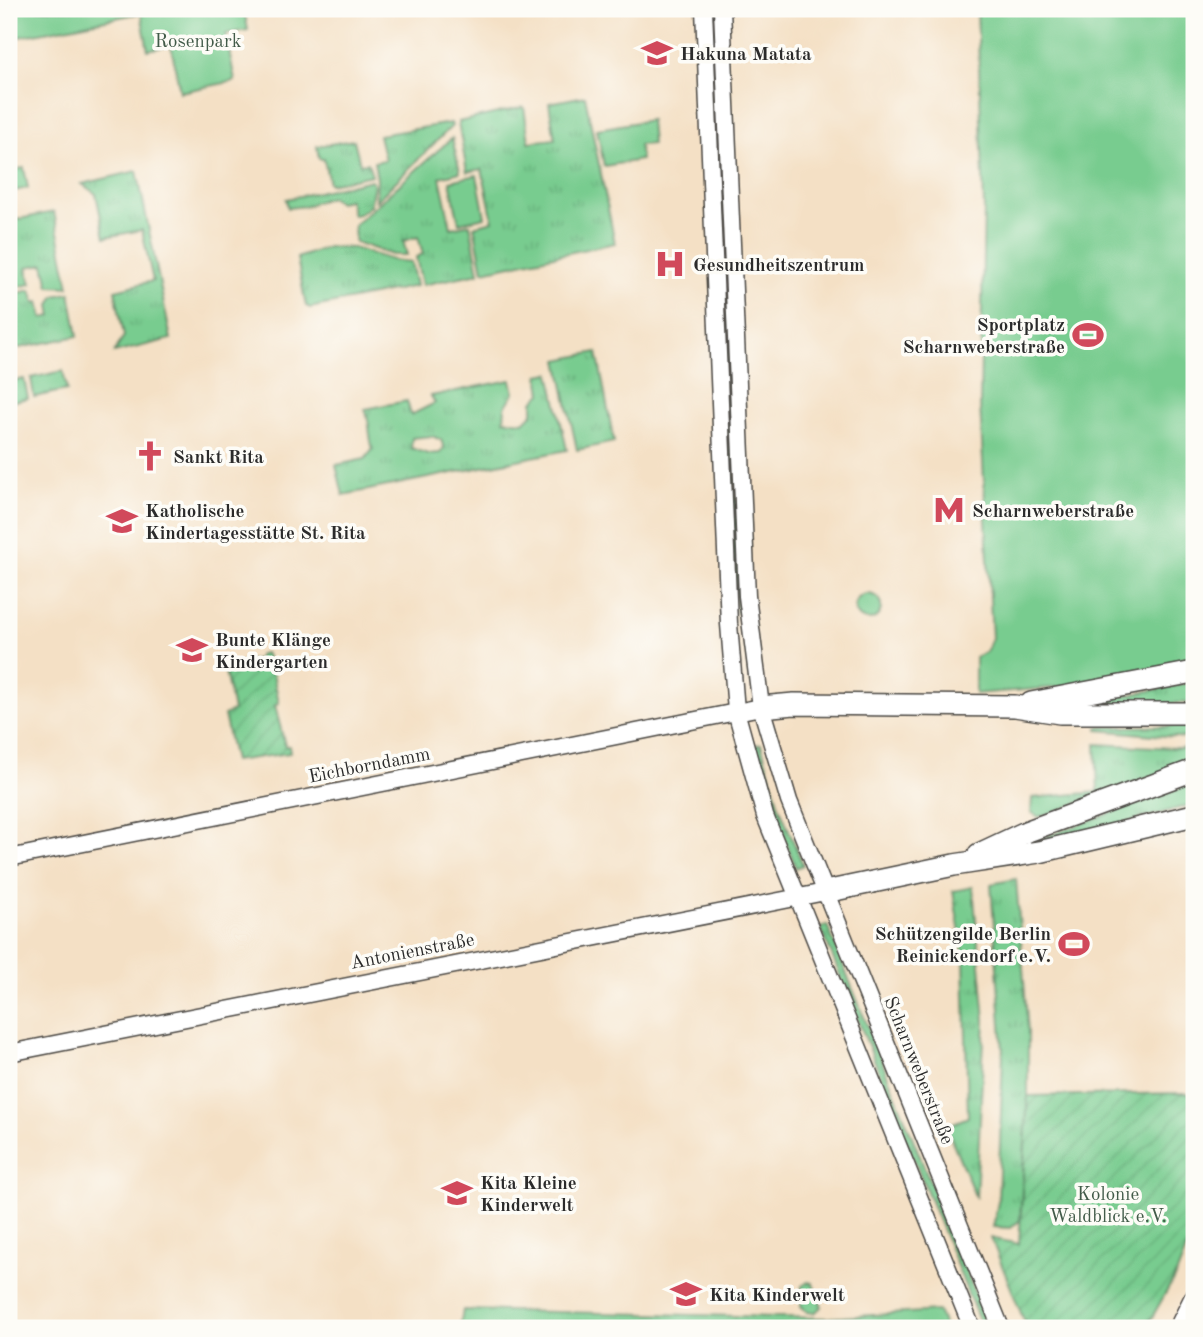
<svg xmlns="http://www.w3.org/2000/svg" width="1203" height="1337" viewBox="0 0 1203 1337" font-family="'Old Standard TT',serif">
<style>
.grass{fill:url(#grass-tufts);stroke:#527c5d;stroke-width:2;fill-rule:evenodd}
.park{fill:#78cc8f;stroke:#527c5d;stroke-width:2}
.garden{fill:url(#garden-furrows);stroke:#527c5d;stroke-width:2}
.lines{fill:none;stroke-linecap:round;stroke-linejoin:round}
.secondary-casing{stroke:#494642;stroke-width:19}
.highway-casing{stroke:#494642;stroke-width:24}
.secondary{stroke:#fff;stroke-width:16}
.highway{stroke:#fff;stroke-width:21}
.labels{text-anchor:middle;stroke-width:7;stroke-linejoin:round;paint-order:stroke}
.park-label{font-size:19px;fill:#425b49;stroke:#fdfcf7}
.poi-label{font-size:19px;font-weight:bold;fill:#2b2b2b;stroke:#fdfcf7;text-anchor:start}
.street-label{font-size:19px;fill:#2b2b2b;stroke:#fdfcf7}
</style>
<defs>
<pattern id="grass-tufts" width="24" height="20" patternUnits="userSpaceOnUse" patternTransform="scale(1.75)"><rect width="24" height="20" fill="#78cc8f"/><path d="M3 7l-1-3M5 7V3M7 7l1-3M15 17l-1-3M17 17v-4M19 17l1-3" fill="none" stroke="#68af7c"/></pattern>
<pattern id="garden-furrows" width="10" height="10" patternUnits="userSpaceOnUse" patternTransform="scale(1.75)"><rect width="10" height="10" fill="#78cc8f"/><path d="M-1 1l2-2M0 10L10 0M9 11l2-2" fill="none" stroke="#68af7c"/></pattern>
</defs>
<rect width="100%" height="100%" fill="#fdfcf7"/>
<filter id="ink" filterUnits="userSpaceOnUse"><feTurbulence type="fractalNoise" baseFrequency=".0143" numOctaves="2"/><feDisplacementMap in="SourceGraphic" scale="14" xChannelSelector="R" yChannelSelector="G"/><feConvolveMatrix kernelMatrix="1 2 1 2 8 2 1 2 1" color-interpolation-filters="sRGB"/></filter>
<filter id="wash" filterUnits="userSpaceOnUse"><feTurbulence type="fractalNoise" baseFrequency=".00686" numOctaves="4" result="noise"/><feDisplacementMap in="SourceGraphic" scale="28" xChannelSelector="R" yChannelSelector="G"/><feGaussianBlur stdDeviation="1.57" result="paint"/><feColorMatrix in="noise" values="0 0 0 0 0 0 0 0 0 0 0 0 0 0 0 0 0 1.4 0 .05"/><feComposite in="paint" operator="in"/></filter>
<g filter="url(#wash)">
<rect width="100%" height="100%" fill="#f4e0c5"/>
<g class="grass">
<path d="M 717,47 L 726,253 L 720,255 L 711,48 Z"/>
<path d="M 585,96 L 615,243 L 483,271 L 474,226 L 493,221 L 482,169 L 467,172 L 458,122 L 524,107 L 529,142 L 555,139 L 549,103 Z"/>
<path d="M 451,123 L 452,126 L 376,201 L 377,179 L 374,162 L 385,160 L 379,135 Z"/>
<path d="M 452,138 L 460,172 L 440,177 L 451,228 L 470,224 L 479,273 L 422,285 L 416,257 L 423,254 L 418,237 L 403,241 L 407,255 L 392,255 L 355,242 L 354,225 Z"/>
<path d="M 354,140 L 360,164 L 368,163 L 372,175 L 329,184 L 324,159 L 319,159 L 317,146 Z"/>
<path d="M 24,168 L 28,188 L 9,192 L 9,171 Z"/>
<path d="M 137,171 L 171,339 L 114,353 L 124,336 L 115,290 L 153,281 L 142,230 L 105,237 L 96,194 L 82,184 Z"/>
<path d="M 372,180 L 374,184 L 370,206 L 359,214 L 353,215 L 349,200 L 338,202 L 330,197 L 306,206 L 288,208 L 286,199 Z"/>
<path d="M 54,212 L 69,287 L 49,286 L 44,264 L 27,267 L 31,284 L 9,289 L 9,221 Z"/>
<path d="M 328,247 L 353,248 L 392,260 L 411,262 L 416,286 L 310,308 L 306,306 L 297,258 Z"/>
<path d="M 31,290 L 35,303 L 39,302 L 43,318 L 52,316 L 50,305 L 55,296 L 70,293 L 78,336 L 9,350 L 9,295 Z"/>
<path d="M 728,316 L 735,485 L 730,485 L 723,317 Z"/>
<path d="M 597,352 L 614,442 L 577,450 L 558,360 Z"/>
<path d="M 63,371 L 67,390 L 34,397 L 31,378 Z"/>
<path d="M 550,373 L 567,450 L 343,495 L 336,465 L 365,459 L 373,449 C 368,435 371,424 365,409 L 407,401 L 411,415 L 435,403 L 431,396 L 511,380 L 514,393 L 505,407 L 504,420 L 524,422 L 533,413 L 533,402 L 542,393 L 539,375 ZM 432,436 L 441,440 L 444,448 L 440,453 L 428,454 L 411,448 L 412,438 Z"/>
<path d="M 24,379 L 28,398 L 9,402 L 9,382 Z"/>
<path d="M 730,496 L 736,496 L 740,610 L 737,613 Z"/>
<path d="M 1194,682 L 1194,703 L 1088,703 Z"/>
<path d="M 1194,726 L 1194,737 L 1187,738 L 1098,730 L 1098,727 Z"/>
<path d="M 761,744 L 779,806 L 803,865 L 796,868 L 773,807 L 755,745 Z"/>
<path d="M 1096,744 L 1194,749 L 1194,762 L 1039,817 L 1031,812 L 1032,798 L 1098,792 Z"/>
<path d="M 1194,783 L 1194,804 L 1089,833 L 1028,843 Z"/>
<path d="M 1016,879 L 1028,1032 L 1028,1096 L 1020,1220 L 1011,1228 L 993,1227 L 998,1202 L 1003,1052 L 991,884 Z"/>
<path d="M 973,887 L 985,1020 L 976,1198 L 946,1126 L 968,1117 L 964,958 L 953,891 Z"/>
<path d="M 827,925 L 989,1328 L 982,1328 L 821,928 Z"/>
</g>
<g class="park">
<path d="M 9,9 L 244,9 L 248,30 L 226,34 L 235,81 L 180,92 L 171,45 L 148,50 L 141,13 L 9,39 Z"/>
<path d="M 977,9 L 1194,9 L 1194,661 L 1087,685 L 975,694 L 975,657 L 986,652 L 992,638 L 980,404 L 984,206 Z"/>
<path d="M 650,120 L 652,144 L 639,145 L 641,160 L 604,166 L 597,129 Z"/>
<path d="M 477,175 L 485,217 L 459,223 L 450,181 Z"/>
<circle cx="868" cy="607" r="13"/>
<path d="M 808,1282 L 813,1283 L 822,1307 L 814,1313 L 807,1312 L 801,1306 L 802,1286 Z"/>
<path d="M 463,1310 L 826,1318 L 938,1311 L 945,1328 L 460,1328 Z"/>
</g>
<g class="garden">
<path d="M 265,653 L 272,668 L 279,703 L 275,705 L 285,746 L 289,746 L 290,753 L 234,761 L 224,715 L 233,711 L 224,666 L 258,659 L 260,654 Z"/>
<path d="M 1187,1093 L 1194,1095 L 1194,1229 L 1177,1273 L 1146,1328 L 1027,1328 L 991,1238 L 1019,1244 L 1028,1096 Z"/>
</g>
</g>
<g filter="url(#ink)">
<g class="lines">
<g class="secondary-casing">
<g id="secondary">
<path d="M 704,9 L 729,624 L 736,711 L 765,816 L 972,1328"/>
<path d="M 722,9 L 747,596 L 761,707 L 789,801 L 1001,1328"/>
<path d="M 9,858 L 761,707"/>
<path d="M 9,1053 L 825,892"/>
</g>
</g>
<g class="highway-casing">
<g id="highway">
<path d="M 1031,703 L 1194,672"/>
<path d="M 761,707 L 794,704 L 1015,706 L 1060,713 L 1194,713"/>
<path d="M 979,854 L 1028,831 L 1194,770"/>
<path d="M 825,892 L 954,865 L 1039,852 L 1194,815"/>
<path d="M 1180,1328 L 1194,1300"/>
</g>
</g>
<use href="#secondary" class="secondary"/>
<use href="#highway" class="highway"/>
</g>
</g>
<defs>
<g id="school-bare" transform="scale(2.415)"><path d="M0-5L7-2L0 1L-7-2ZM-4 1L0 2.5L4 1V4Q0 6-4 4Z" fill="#d1495b" stroke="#fdfcf7" stroke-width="2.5" paint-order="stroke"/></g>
<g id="hospital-bare" transform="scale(2.415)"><path d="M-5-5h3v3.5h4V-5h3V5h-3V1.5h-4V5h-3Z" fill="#d1495b" stroke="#fdfcf7" stroke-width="2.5" paint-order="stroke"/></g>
<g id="stadium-bare" transform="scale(2.415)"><path d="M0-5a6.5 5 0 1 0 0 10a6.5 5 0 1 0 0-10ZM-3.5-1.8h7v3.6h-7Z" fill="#d1495b" stroke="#fdfcf7" stroke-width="2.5" paint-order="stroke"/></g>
<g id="church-bare" transform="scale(2.415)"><path d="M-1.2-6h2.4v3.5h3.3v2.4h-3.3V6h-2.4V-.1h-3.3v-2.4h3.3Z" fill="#d1495b" stroke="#fdfcf7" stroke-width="2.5" paint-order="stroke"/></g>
<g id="metro-bare" transform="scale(2.415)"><path d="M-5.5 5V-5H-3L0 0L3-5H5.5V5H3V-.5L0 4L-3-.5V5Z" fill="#d1495b" stroke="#fdfcf7" stroke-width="2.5" paint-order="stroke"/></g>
</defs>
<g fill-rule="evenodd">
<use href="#school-bare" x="657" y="53"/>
<use href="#hospital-bare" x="670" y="264"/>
<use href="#stadium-bare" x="1088" y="335"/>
<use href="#church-bare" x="150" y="456"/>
<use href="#metro-bare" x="949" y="510"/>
<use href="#school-bare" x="122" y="521"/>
<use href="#school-bare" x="192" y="650"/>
<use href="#stadium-bare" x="1074" y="944"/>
<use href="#school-bare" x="457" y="1193"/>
<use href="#school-bare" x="686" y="1294"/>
</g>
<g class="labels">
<g class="park-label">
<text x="198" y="47">Rosenpark</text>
<text x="1108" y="1200">Kolonie<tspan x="1108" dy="22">Waldblick e.V.</tspan></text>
</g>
<g class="poi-label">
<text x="680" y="60">Hakuna Matata</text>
<text x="693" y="271">Gesundheitszentrum</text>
<text x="1065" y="331" text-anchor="end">Sportplatz<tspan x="1065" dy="22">Scharnweberstraße</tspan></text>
<text x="173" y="463">Sankt Rita</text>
<text x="145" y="517">Katholische<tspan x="145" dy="22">Kindertagesstätte St. Rita</tspan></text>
<text x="972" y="517">Scharnweberstraße</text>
<text x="215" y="646">Bunte Klänge<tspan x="215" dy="22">Kindergarten</tspan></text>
<text x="1051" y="940" text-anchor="end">Schützengilde Berlin<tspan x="1051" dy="22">Reinickendorf e.V.</tspan></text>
<text x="480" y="1189">Kita Kleine<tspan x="480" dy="22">Kinderwelt</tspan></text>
<text x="709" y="1301">Kita Kinderwelt</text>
</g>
<g class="street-label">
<text transform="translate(369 764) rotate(-11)" y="7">Eichborndamm</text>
<text transform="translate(412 950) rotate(-11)" y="7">Antonienstraße</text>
<text transform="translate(920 1070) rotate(68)" y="7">Scharnweberstraße</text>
</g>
</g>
<rect width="1203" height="1337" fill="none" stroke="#fdfcf7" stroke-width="35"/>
</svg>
